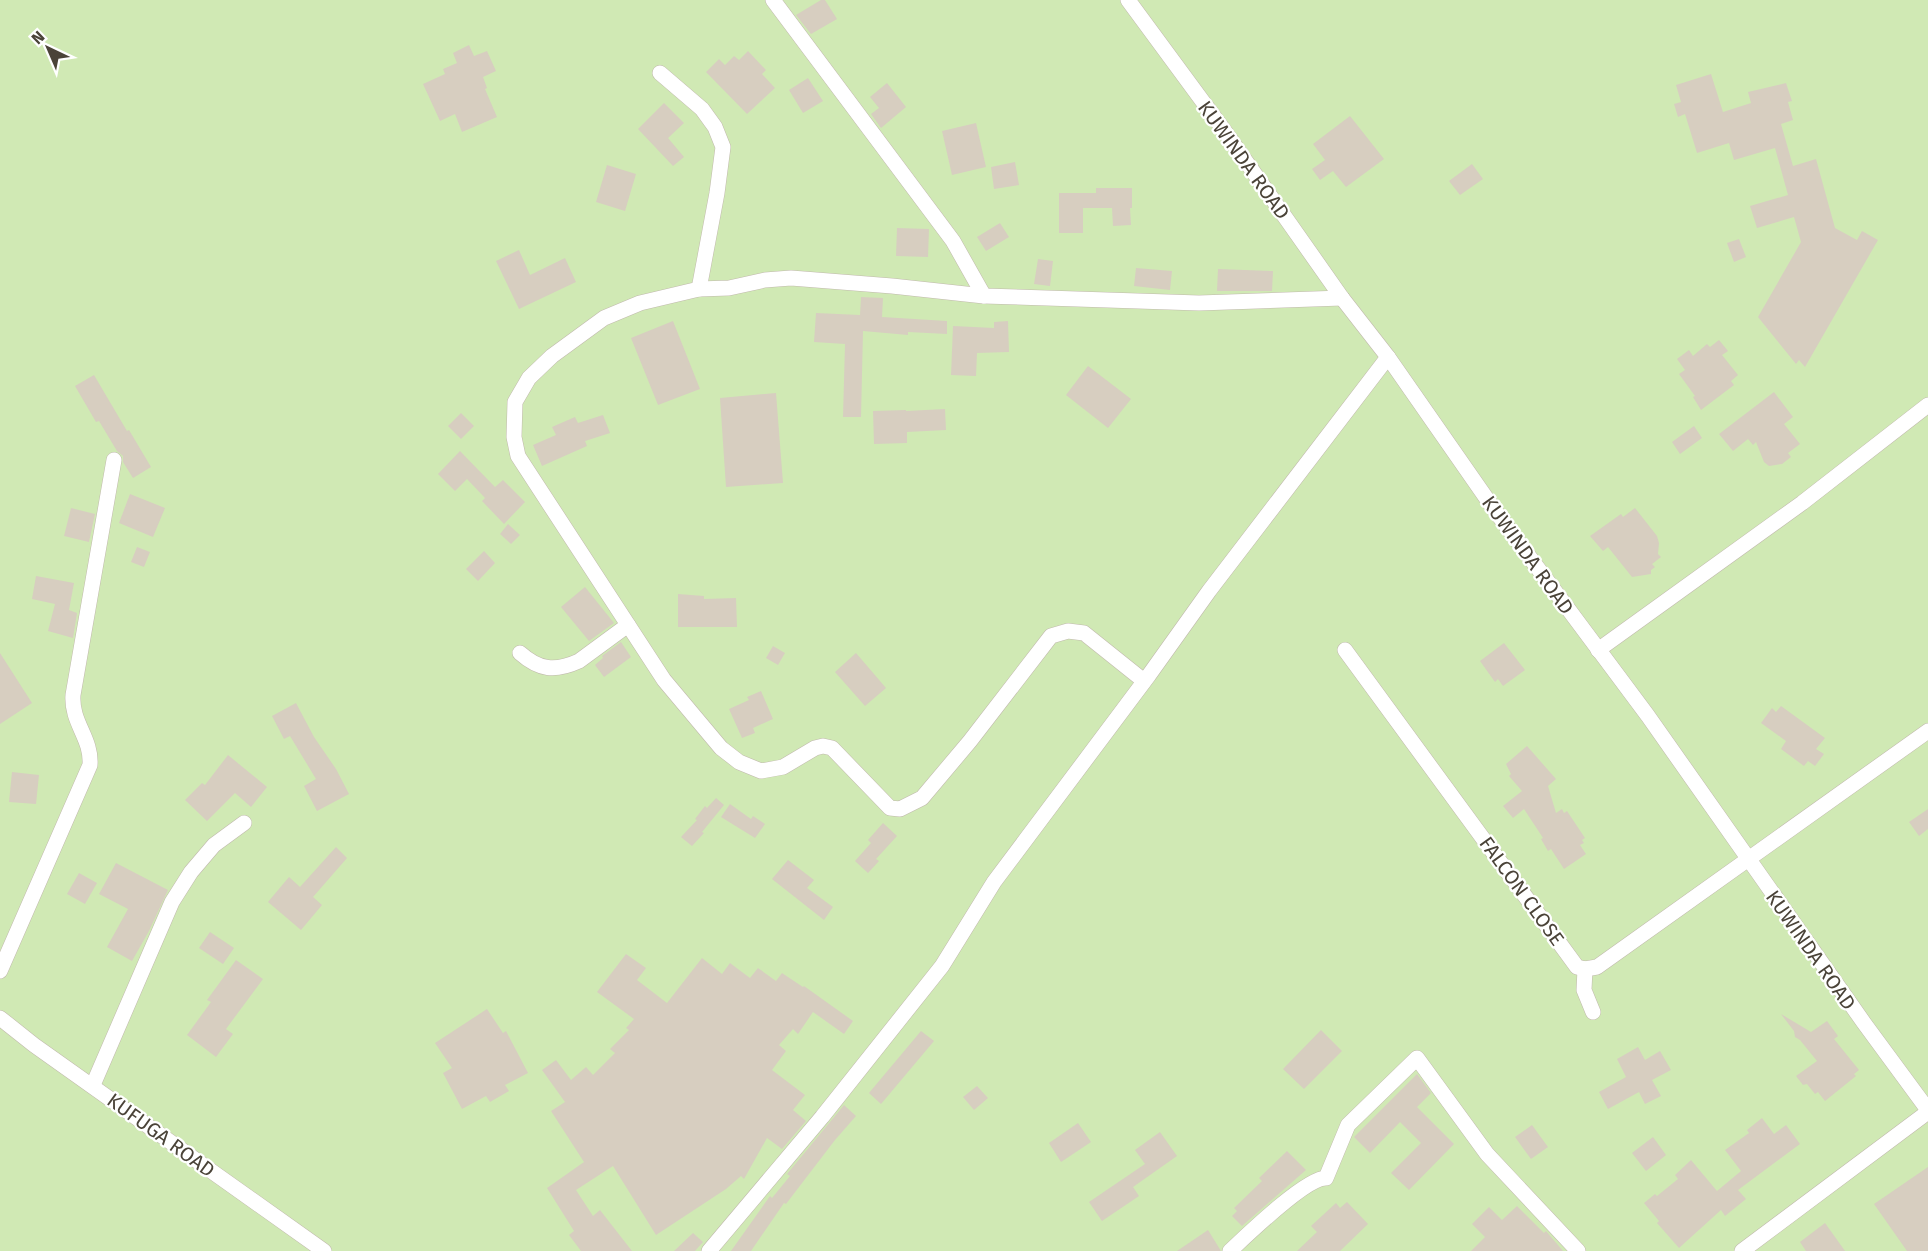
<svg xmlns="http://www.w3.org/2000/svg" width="1928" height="1251" viewBox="0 0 1928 1251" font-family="'Fira Sans',sans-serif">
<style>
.green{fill:#d0e9b4}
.building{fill:#d7cec0}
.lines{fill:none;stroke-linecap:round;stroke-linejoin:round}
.minor-casing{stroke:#c1baad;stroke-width:16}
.minor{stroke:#fff;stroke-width:15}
.labels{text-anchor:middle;stroke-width:4.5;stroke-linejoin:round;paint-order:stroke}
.street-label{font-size:20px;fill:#4a4338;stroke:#fff}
</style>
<rect width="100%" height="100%" fill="#f5f2eb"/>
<rect class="green" x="0" y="0" width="1928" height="1251"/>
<g class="building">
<path d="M 821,0 L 825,0 L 837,19 L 811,34 L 796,15 Z"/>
<path d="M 469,45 L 474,56 L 487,51 L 496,71 L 483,77 L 487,88 L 485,89 L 497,117 L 462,132 L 455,114 L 440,121 L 423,84 L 445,74 L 443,69 L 457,63 L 453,53 Z"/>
<path d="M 748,51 L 766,70 L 762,74 L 775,88 L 747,114 L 706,72 L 719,59 L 725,65 L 734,56 L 739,60 Z"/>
<path d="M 1711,74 L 1723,112 L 1751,103 L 1748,92 L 1786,83 L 1792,101 L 1788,102 L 1793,120 L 1781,124 L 1793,166 L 1816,159 L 1835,228 L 1857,240 L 1862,231 L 1878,240 L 1805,367 L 1799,360 L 1796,364 L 1758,317 L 1801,242 L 1794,217 L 1757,228 L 1750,206 L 1788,195 L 1775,148 L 1734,160 L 1729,143 L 1697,153 L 1685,114 L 1678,117 L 1674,104 L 1681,102 L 1676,85 Z"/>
<path d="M 808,78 L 823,101 L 803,113 L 789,90 Z"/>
<path d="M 887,83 L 906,107 L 881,128 L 871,114 L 879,108 L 870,97 Z"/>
<path d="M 664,103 L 684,123 L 668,138 L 684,157 L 673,166 L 638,129 Z"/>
<path d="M 1350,116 L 1384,159 L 1346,187 L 1333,171 L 1320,180 L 1312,169 L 1325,160 L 1313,144 Z"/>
<path d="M 976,123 L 986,167 L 952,175 L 942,131 Z"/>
<path d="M 1015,162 L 1019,185 L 994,189 L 991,167 Z"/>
<path d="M 1472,164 L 1483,179 L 1460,195 L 1449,181 Z"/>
<path d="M 607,165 L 636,174 L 625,211 L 596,202 Z"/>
<path d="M 1096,188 L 1132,188 L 1132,208 L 1130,208 L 1131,225 L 1113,226 L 1112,208 L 1083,208 L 1083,233 L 1059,233 L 1059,193 L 1096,193 Z"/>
<path d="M 1000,223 L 1009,237 L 986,251 L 977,237 Z"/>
<path d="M 897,228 L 929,229 L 928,257 L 896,256 Z"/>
<path d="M 1739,239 L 1746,257 L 1734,262 L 1727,243 Z"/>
<path d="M 519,250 L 530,275 L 565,258 L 576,282 L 519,309 L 496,261 Z"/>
<path d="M 1038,259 L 1053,261 L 1050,286 L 1034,284 Z"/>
<path d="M 1136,268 L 1172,271 L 1170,290 L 1134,286 Z"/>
<path d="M 1218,269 L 1273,271 L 1272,291 L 1217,291 Z"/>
<path d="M 861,297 L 883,298 L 882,317 L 947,321 L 947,334 L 908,332 L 908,335 L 863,331 L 861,417 L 843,417 L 845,344 L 814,342 L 816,313 L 860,315 Z"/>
<path d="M 673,321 L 700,389 L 658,405 L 631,338 Z"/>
<path d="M 1008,321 L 1009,352 L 977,353 L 976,376 L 951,375 L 953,326 L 994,328 L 994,322 Z"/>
<path d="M 1719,340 L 1728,351 L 1722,355 L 1738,375 L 1731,381 L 1734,385 L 1701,410 L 1693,397 L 1695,396 L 1679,374 L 1685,370 L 1677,359 L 1689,350 L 1693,356 L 1707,344 L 1710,347 Z"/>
<path d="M 1088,366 L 1131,399 L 1108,428 L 1066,395 Z"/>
<path d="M 94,375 L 127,431 L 129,430 L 151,467 L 133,478 L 123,462 L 123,456 L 117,451 L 99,421 L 96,422 L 75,386 Z"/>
<path d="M 1774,392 L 1793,417 L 1784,424 L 1800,444 L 1788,453 L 1791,457 L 1782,464 L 1769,466 L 1764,462 L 1756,442 L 1753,445 L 1748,439 L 1733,451 L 1719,434 Z"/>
<path d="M 776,393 L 783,483 L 726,487 L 720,398 Z"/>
<path d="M 945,409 L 946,430 L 907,432 L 907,443 L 874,444 L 873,411 L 906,410 L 906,411 Z"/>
<path d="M 461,413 L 474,426 L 461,439 L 448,426 Z"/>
<path d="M 603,415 L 610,433 L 585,441 L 587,446 L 542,466 L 533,445 L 556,435 L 552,427 L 575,417 L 578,423 Z"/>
<path d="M 1694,426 L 1702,438 L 1680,454 L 1672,442 Z"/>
<path d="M 460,451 L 495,487 L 503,480 L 525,502 L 504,524 L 482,501 L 485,498 L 467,479 L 455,491 L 438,474 Z"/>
<path d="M 130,494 L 165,508 L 153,537 L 119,523 Z"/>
<path d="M 71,508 L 95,514 L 89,542 L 64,536 Z"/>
<path d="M 1635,508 L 1657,536 L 1659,543 L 1658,554 L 1661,557 L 1652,564 L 1655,567 L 1651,570 L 1651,574 L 1632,577 L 1608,547 L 1603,551 L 1590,536 L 1621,514 L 1623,517 Z"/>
<path d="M 508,524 L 520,535 L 511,544 L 500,534 Z"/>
<path d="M 137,547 L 150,552 L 144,567 L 131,562 Z"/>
<path d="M 484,551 L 495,563 L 478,581 L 466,569 Z"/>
<path d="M 36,576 L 74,583 L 69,610 L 77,613 L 73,638 L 48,631 L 55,604 L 32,599 Z"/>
<path d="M 585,587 L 614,623 L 589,641 L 561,607 Z"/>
<path d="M 678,594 L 704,596 L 704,599 L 736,598 L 737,627 L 678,627 Z"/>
<path d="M 621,642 L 631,657 L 604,677 L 595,665 L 603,658 L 602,656 Z"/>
<path d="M 1504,643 L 1525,670 L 1503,686 L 1498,679 L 1495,682 L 1480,661 Z"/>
<path d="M 773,646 L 785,653 L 778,665 L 766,658 Z"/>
<path d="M 0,653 L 32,703 L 0,724 Z"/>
<path d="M 856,653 L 886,688 L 865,706 L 835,672 Z"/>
<path d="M 761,691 L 773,719 L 753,728 L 755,733 L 742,738 L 729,709 L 749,700 L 747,697 Z"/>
<path d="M 296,703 L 314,737 L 336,769 L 349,794 L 317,811 L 304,786 L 316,779 L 290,736 L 284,739 L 272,716 Z"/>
<path d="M 1781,706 L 1825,738 L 1816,749 L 1824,754 L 1815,766 L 1808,761 L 1804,766 L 1781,749 L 1786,741 L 1761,723 L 1772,708 L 1776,712 Z"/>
<path d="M 1527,746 L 1556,779 L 1548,786 L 1556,813 L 1562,809 L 1564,813 L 1567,811 L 1585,838 L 1582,840 L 1584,843 L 1580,845 L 1586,854 L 1564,869 L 1551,849 L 1548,851 L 1541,839 L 1543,838 L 1524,809 L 1513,818 L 1503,806 L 1522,791 L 1509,776 L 1511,774 L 1506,764 Z"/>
<path d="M 228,755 L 267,787 L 251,807 L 235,793 L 207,821 L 185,800 L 202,783 L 205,785 Z"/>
<path d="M 12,772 L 39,775 L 36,804 L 9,802 Z"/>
<path d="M 716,798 L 724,805 L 702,832 L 704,833 L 692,846 L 681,837 L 697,820 L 695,819 L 705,806 L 707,808 Z"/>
<path d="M 730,804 L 751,819 L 753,816 L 765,824 L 755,838 L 721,817 Z"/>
<path d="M 1928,809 L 1928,829 L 1919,836 L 1909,822 Z"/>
<path d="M 883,823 L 897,836 L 876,859 L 879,861 L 868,873 L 855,861 L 871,843 L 868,840 Z"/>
<path d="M 336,847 L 347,858 L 313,897 L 322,905 L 301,930 L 268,902 L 289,877 L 300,887 Z"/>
<path d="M 788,860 L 814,880 L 807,888 L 833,907 L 824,920 L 772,879 Z"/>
<path d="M 116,863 L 168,890 L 149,931 L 132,961 L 107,947 L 128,909 L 99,894 Z"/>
<path d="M 79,873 L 97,883 L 85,904 L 67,894 Z"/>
<path d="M 210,932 L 234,948 L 223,964 L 199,948 Z"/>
<path d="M 626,954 L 646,968 L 637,980 L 667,1003 L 702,958 L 722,974 L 730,963 L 750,978 L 758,968 L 776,981 L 782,973 L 803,987 L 804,986 L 853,1021 L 844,1034 L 813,1012 L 798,1034 L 793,1029 L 779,1045 L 786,1051 L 772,1070 L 805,1095 L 793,1110 L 806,1121 L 782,1149 L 767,1138 L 744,1179 L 741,1176 L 726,1189 L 656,1235 L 613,1166 L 576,1190 L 593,1216 L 600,1210 L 632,1251 L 581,1251 L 569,1235 L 574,1231 L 547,1188 L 584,1162 L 551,1111 L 565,1102 L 542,1070 L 556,1060 L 571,1080 L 586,1067 L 593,1075 L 615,1053 L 610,1049 L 629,1030 L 626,1028 L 634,1019 L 597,992 Z"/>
<path d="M 236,960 L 263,979 L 226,1029 L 233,1034 L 216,1057 L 187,1035 L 211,1002 L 207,1000 Z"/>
<path d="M 487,1009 L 503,1033 L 506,1031 L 528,1073 L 505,1085 L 509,1091 L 490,1102 L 486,1096 L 462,1109 L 443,1073 L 452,1068 L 435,1043 Z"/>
<path d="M 1781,1014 L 1811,1032 L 1827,1021 L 1838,1036 L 1834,1039 L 1859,1070 L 1854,1074 L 1856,1076 L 1825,1101 L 1818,1092 L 1815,1094 L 1807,1084 L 1803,1085 L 1796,1076 L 1817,1061 L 1800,1040 L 1795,1037 L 1794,1031 Z"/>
<path d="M 1321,1030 L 1342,1051 L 1304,1089 L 1283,1069 Z"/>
<path d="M 921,1031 L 934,1041 L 881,1104 L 869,1093 Z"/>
<path d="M 1638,1047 L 1645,1060 L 1660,1051 L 1671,1070 L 1652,1080 L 1661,1096 L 1645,1104 L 1639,1092 L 1608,1109 L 1599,1092 L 1626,1077 L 1617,1059 Z"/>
<path d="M 1417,1074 L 1431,1093 L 1417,1107 L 1454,1144 L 1409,1190 L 1391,1173 L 1421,1143 L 1400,1122 L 1370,1153 L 1354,1137 Z"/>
<path d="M 977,1086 L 988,1098 L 974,1110 L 963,1097 Z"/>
<path d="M 844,1105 L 856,1116 L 835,1140 L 786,1204 L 784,1203 L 751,1251 L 731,1251 L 770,1196 L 772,1198 L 790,1176 L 787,1174 Z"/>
<path d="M 1762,1118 L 1774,1134 L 1786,1125 L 1800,1144 L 1738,1190 L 1746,1199 L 1725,1216 L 1721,1210 L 1679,1248 L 1657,1223 L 1659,1221 L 1644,1203 L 1655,1194 L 1657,1196 L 1678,1179 L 1675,1175 L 1691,1160 L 1717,1191 L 1741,1171 L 1725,1150 L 1749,1133 L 1747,1130 Z"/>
<path d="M 1078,1123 L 1091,1142 L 1061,1162 L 1049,1143 Z"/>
<path d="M 1532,1125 L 1548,1147 L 1531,1159 L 1515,1137 Z"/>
<path d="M 1160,1132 L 1177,1156 L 1133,1187 L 1139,1196 L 1102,1221 L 1089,1202 L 1145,1164 L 1135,1150 Z"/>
<path d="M 1653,1137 L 1666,1155 L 1646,1171 L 1632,1153 Z"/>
<path d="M 1287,1151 L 1306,1170 L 1242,1226 L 1232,1216 L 1237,1211 L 1234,1208 L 1262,1181 L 1259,1178 Z"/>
<path d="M 1928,1167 L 1928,1251 L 1907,1251 L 1874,1204 Z"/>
<path d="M 1347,1202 L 1368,1224 L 1340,1251 L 1297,1251 L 1317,1232 L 1311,1226 L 1336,1203 L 1340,1208 Z"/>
<path d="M 1517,1206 L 1544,1233 L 1546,1231 L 1563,1251 L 1471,1251 L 1485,1237 L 1472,1224 L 1489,1207 L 1502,1220 Z"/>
<path d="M 1825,1223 L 1845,1251 L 1806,1251 L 1800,1242 Z"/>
<path d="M 1208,1230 L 1221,1251 L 1177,1251 Z"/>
<path d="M 693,1233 L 703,1242 L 695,1251 L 674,1251 Z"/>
</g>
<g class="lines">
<g class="minor-casing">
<g id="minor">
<path d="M 773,0 L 953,241 L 984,296"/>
<path d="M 1128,0 L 1226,133 L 1342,298 L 1388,357 L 1496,512 L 1648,716 L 1864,1023 L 1928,1110"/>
<path d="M 660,73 L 702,109 L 715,127 L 723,147 L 717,193 L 699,289"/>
<path d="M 1345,650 L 1577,967 L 1585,969 L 1597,967 L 1928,731"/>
<path d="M 1598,650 L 1802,503 L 1928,405"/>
<path d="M 520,653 C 539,670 555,672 579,661 L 628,625"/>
<path d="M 1144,681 L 1084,633 L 1068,631 L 1051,636 L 970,741 L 922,798 L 900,809 L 890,808 L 832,748 L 823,746 L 815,748 L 783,767 L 761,771 L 739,762 L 721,748 L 664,680 L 518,456 L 514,437 L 515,402 L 529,378 L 552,356 L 604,318 L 640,303 L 699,289 L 729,288 L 765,280 L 791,278 L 892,286 L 984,296 L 1199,303 L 1342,298"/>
<path d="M 1585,969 L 1584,990 L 1593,1012"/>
<path d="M 0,971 L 90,765 C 92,738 71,723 73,695 L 114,460"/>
<path d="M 0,1018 L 34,1045 L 324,1251"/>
<path d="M 93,1085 L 172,902 L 191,872 L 214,845 L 244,823"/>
<path d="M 709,1251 L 822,1117 L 942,966 L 994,882 L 1149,675 L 1209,591 L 1388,357"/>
<path d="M 1230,1251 C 1247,1235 1306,1178 1326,1178 L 1348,1125 L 1417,1058 L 1487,1154 L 1578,1251"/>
<path d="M 1742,1251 L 1928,1112"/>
</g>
</g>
<use href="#minor" class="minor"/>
</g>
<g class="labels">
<g class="street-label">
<text transform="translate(1244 160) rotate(54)" y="7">KUWINDA ROAD</text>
<text transform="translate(1528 555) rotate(54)" y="7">KUWINDA ROAD</text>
<text transform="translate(1522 891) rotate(54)" y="7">FALCON CLOSE</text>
<text transform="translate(1811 950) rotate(55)" y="7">KUWINDA ROAD</text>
<text transform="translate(161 1135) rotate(36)" y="7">KUFUGA ROAD</text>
</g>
</g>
<g transform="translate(48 48) rotate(316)" stroke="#ffffff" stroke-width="4.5" paint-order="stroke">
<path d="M0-4.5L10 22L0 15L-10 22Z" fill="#4a4338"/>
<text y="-9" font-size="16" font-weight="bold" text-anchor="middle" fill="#4a4338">N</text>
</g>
</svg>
